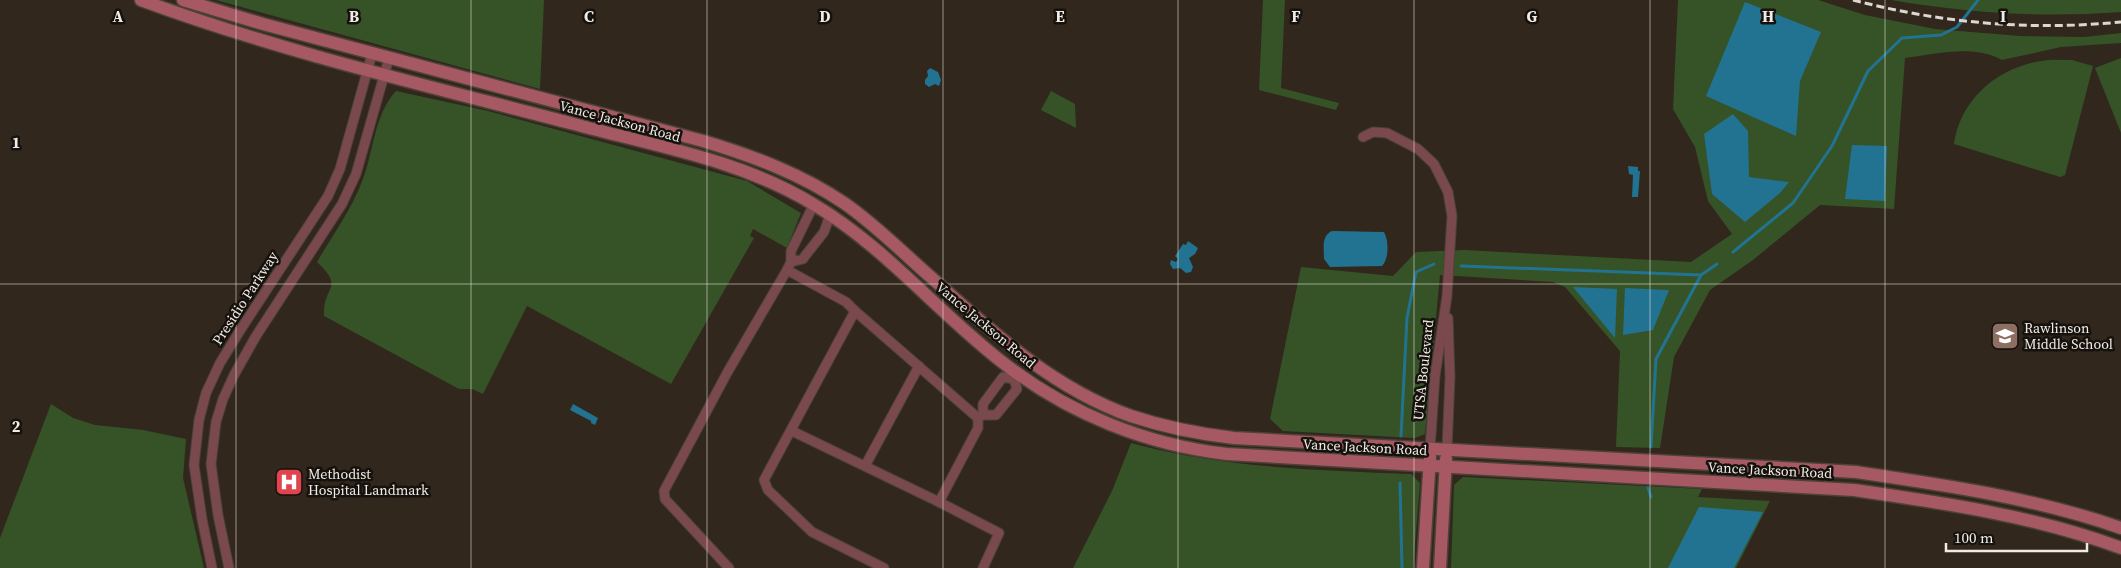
<svg xmlns="http://www.w3.org/2000/svg" width="2121" height="568" viewBox="0 0 2121 568" font-family="'Source Serif 4',serif">
<style>
.green{fill:#355327}
.water{fill:#227392}
.lines{fill:none;stroke-linecap:round;stroke-linejoin:round}
.stream{stroke:#227392;stroke-width:3}
.street-casing{stroke:#4c4239;stroke-width:11}
.secondary-casing{stroke:#4c4239;stroke-width:15}
.street{stroke:#7a494e;stroke-width:9}
.secondary{stroke:#a65962;stroke-width:12}
.rail{stroke:#ded7d1;stroke-width:3;stroke-dasharray:8 4;stroke-linecap:butt}
.grid{fill:none;stroke:#f2ebe5;stroke-width:1;stroke-opacity:0.55}
.labels{text-anchor:middle;stroke-width:5;stroke-linejoin:round;paint-order:stroke}
.street-label{font-size:14px;fill:#f2ebe5;stroke:#15110d}
.poi-label{font-size:14px;fill:#f2ebe5;stroke:#15110d;text-anchor:start}
.grid-label{font-size:16px;text-anchor:middle;font-weight:bold;fill:#f2ebe5;stroke:#15110d;stroke-width:5;stroke-linejoin:round;paint-order:stroke}
</style>
<rect width="100%" height="100%" fill="#31271d"/>
<g class="green">
<path d="M 216,0 L 544,0 L 540,89 Z"/>
<path d="M 1263,0 L 1285,0 L 1281,88 L 1339,103 L 1336,110 L 1259,90 Z"/>
<path d="M 1678,0 L 1818,0 L 1865,15 L 1935,29 L 2020,36 L 2084,37 L 2121,33 L 2121,43 L 2061,47 L 2002,60 C 1973,44 1937,54 1905,58 L 1894,209 L 1820,205 L 1753,260 L 1710,290 L 1674,357 L 1660,448 L 1616,447 L 1620,351 L 1565,287 L 1553,282 L 1440,275 L 1425,434 L 1415,438 L 1283,431 L 1270,419 L 1301,267 L 1393,276 L 1416,252 L 1464,250 L 1691,262 L 1732,234 L 1708,201 L 1695,147 L 1673,109 Z"/>
<path d="M 1891,0 L 2121,0 L 2121,12 C 2042,18 1968,13 1891,0 Z"/>
<path d="M 2121,58 L 2121,133 L 2095,68 Z"/>
<path d="M 2072,60 L 2093,66 L 2065,175 L 2060,177 L 1954,144 C 1960,100 1997,68 2041,61 C 2051,59 2062,60 2072,60 Z"/>
<path d="M 396,91 L 488,111 L 747,181 L 801,213 L 787,248 L 753,229 L 750,236 L 754,238 L 671,384 L 527,306 L 483,394 L 472,389 L 459,389 L 324,316 C 322,286 346,289 317,262 C 332,236 350,212 361,184 C 374,154 373,116 396,91 Z"/>
<path d="M 1051,91 L 1075,104 L 1076,128 L 1041,110 Z"/>
<path d="M 51,404 L 73,418 L 95,425 L 143,430 L 186,439 L 183,478 L 204,568 L 0,568 L 0,538 Z"/>
<path d="M 1131,443 C 1223,468 1316,470 1411,474 L 1420,483 L 1413,568 L 1073,568 L 1112,491 Z"/>
<path d="M 1463,477 L 1702,489 L 1698,497 L 1770,501 L 1736,568 L 1451,568 L 1454,485 Z"/>
</g>
<g class="water">
<path d="M 1745,2 L 1821,32 L 1800,81 L 1796,136 L 1706,96 Z"/>
<path d="M 930,68 L 938,72 L 941,80 L 939,86 L 935,84 L 929,87 L 925,84 L 925,80 L 928,76 L 927,71 Z"/>
<path d="M 1733,114 L 1748,131 L 1749,177 L 1789,182 L 1780,193 L 1745,222 L 1712,194 L 1704,134 Z"/>
<path d="M 1852,145 L 1887,146 L 1885,201 L 1845,199 Z"/>
<path d="M 1628,166 L 1638,167 L 1638,171 L 1640,171 L 1638,197 L 1632,197 L 1633,175 L 1629,174 Z"/>
<path d="M 1332,231 L 1384,232 C 1389,241 1389,259 1382,266 L 1330,267 L 1324,259 C 1324,248 1321,236 1332,231 Z"/>
<path d="M 1188,241 L 1198,248 L 1195,254 L 1189,258 L 1193,267 L 1191,272 L 1186,273 L 1180,268 L 1173,269 L 1170,264 L 1171,260 L 1176,262 L 1178,259 L 1175,256 L 1183,244 L 1186,245 Z"/>
<path d="M 1573,287 L 1617,289 L 1615,338 Z"/>
<path d="M 1625,288 L 1669,290 L 1653,330 L 1623,335 Z"/>
<path d="M 573,404 L 598,418 L 595,425 L 591,423 L 591,421 L 570,410 Z"/>
<path d="M 1699,507 L 1763,512 L 1734,568 L 1668,568 Z"/>
</g>
<g class="lines">
<g class="stream">
<path d="M 1733,252 L 1793,203 L 1832,146 L 1868,71 L 1902,38 L 1941,35 L 1957,27 L 1978,0"/>
<path d="M 1461,266 L 1701,275"/>
<path d="M 1401,436 L 1407,318 L 1416,272 L 1434,264"/>
<path d="M 1651,447 L 1656,359 L 1701,275 L 1717,264"/>
<path d="M 1400,483 L 1402,568"/>
<path d="M 1648,488 L 1651,497"/>
</g>
<g class="street-casing">
<g id="street">
<path d="M 1363,137 L 1373,132 L 1387,133 L 1418,149 L 1434,164 L 1448,192 L 1452,216 L 1447,296 L 1435,376 L 1430,449"/>
<path d="M 791,262 L 803,259 L 805,256 L 824,232 L 830,215"/>
<path d="M 787,270 L 791,262 L 791,251 L 814,204"/>
<path d="M 855,311 L 978,418"/>
<path d="M 983,415 L 983,404 L 1003,377 L 1014,379"/>
<path d="M 792,431 L 939,502"/>
<path d="M 1447,449 L 1450,377 L 1448,318"/>
<path d="M 865,466 L 919,366"/>
<path d="M 212,568 L 202,519 L 194,465 L 199,420 L 206,393 L 220,363 L 241,329 L 328,196 L 340,169 L 372,54"/>
<path d="M 229,568 L 218,515 L 211,464 L 216,422 L 223,399 L 234,375 L 256,336 L 342,204 L 356,174 L 389,58"/>
<path d="M 729,568 L 665,499 L 664,491 L 727,373 L 787,270 L 846,302 L 855,311 L 764,480 L 768,490 L 812,532 L 884,568"/>
<path d="M 983,568 L 999,533 L 939,502 L 978,428 L 978,418 L 983,415 L 996,415 L 1017,389 L 1014,379 L 1018,373"/>
</g>
</g>
<g class="secondary-casing">
<g id="secondary">
<path d="M 141,0 C 282,52 429,86 574,124 C 655,146 741,160 813,204 C 886,247 939,314 1006,365 C 1070,414 1147,445 1227,454 L 1854,490 C 1944,503 2035,516 2121,548"/>
<path d="M 183,0 L 263,24 L 703,141 C 753,156 801,174 844,203 C 876,225 904,254 933,279 C 992,332 1054,389 1131,416 C 1164,427 1199,434 1234,438 L 1856,472 C 1945,485 2035,498 2121,528"/>
<path d="M 1423,568 L 1430,457"/>
<path d="M 1440,568 L 1446,459"/>
</g>
</g>
<use href="#street" class="street"/>
<use href="#secondary" class="secondary"/>
<path class="rail" d="M 1853,0 C 1941,23 2030,31 2121,22"/>
</g>
<path class="grid" d="M 236,0 L 236,568M 471,0 L 471,568M 707,0 L 707,568M 943,0 L 943,568M 1178,0 L 1178,568M 1414,0 L 1414,568M 1650,0 L 1650,568M 1885,0 L 1885,568M 0,284 L 2121,284"/>
<defs>
<g id="school-square" transform="scale(1.4375)"><rect x="-9" y="-9" width="18" height="18" rx="4" fill="#8d6e63" stroke="#15110d"/><path d="M0-5L7-2L0 1L-7-2ZM-4 1L0 2.5L4 1V4Q0 6-4 4Z" fill="#fff"/></g>
<g id="hospital-square" transform="scale(1.4375)"><rect x="-9" y="-9" width="18" height="18" rx="4" fill="#e0444e" stroke="#15110d"/><path d="M-5-5h3v3.5h4V-5h3V5h-3V1.5h-4V5h-3Z" fill="#fff"/></g>
</defs>
<g fill-rule="evenodd">
<use href="#school-square" x="2005" y="336"/>
<use href="#hospital-square" x="289" y="482"/>
</g>
<g class="labels">
<g class="street-label">
<text transform="translate(620 121) rotate(15)" y="5">Vance Jackson Road</text>
<text transform="translate(245 298) rotate(-57)" y="5">Presidio Parkway</text>
<text transform="translate(986 325) rotate(40)" y="5">Vance Jackson Road</text>
<text transform="translate(1423 370) rotate(-84)" y="5">UTSA Boulevard</text>
<text transform="translate(1365 447) rotate(3)" y="5">Vance Jackson Road</text>
<text transform="translate(1770 470) rotate(3)" y="5">Vance Jackson Road</text>
</g>
<g class="poi-label">
<text x="2024" y="333">Rawlinson<tspan x="2024" dy="16">Middle School</tspan></text>
<text x="308" y="479">Methodist<tspan x="308" dy="16">Hospital Landmark</tspan></text>
</g>
</g>
<g class="grid-label">
<text x="118" y="22">A</text>
<text x="354" y="22">B</text>
<text x="589" y="22">C</text>
<text x="825" y="22">D</text>
<text x="1060" y="22">E</text>
<text x="1296" y="22">F</text>
<text x="1532" y="22">G</text>
<text x="1768" y="22">H</text>
<text x="2003" y="22">I</text>
<text x="16" y="148">1</text>
<text x="16" y="432">2</text>
</g>
<path d="M1946 543v8h141v-8" fill="none" stroke="#f2ebe5" stroke-width="2.5"/>
<text x="1954" y="543" font-size="15" fill="#f2ebe5" stroke="#15110d" stroke-width="4" paint-order="stroke">100 m</text>
</svg>
